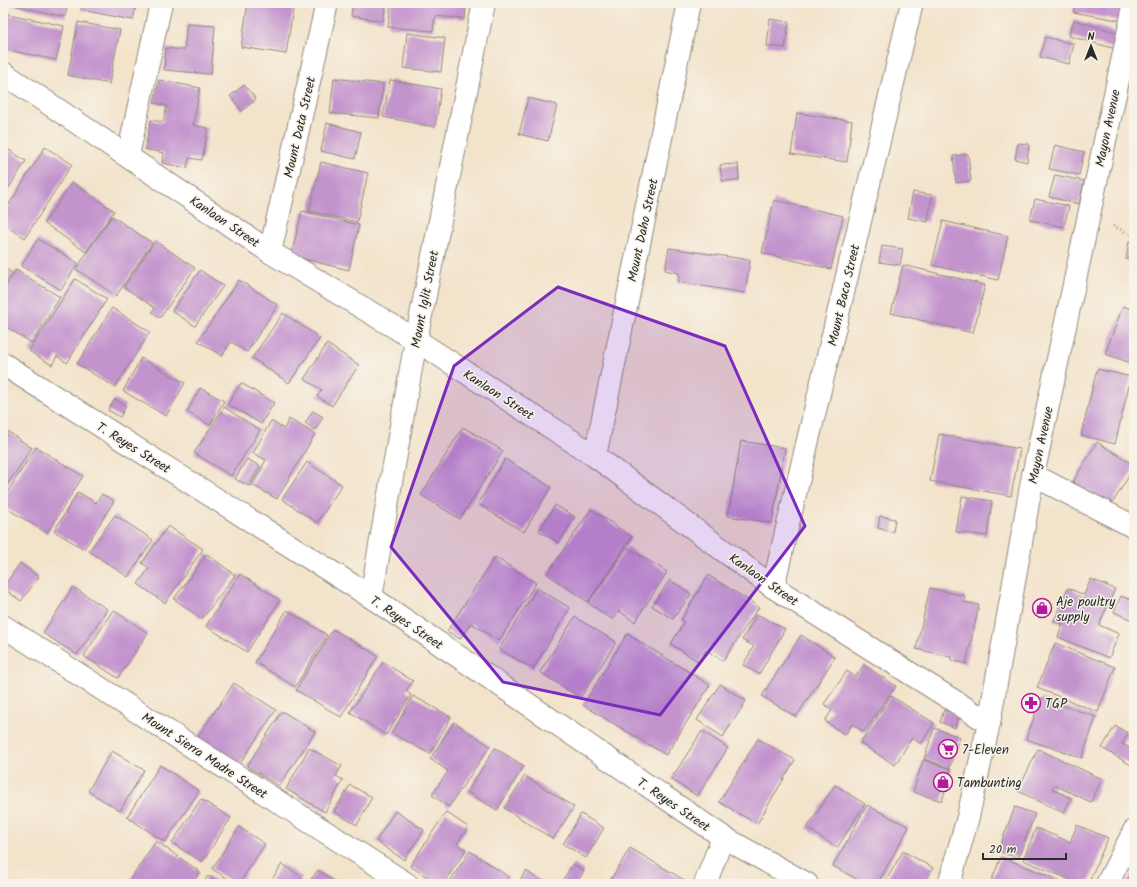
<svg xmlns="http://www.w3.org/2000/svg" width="1137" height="887" viewBox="0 0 1137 887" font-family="Kalam,sans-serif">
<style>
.building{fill:#c293cd}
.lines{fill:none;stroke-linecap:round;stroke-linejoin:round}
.minor-casing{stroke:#8f877b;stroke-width:24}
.major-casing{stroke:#8f877b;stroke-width:24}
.path{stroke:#8f877b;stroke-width:2.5;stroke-dasharray:1 3;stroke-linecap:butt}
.minor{stroke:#fff;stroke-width:22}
.major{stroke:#fff;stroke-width:22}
.marked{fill:#7b2cbf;fill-opacity:0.2;stroke:#7b2cbf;stroke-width:3;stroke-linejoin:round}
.labels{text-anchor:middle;stroke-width:3;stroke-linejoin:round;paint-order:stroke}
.street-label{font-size:13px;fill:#2b2b2b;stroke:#f7f3e8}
.poi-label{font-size:13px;fill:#2b2b2b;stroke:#f7f3e8;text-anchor:start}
</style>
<rect width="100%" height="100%" fill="#f7f3e8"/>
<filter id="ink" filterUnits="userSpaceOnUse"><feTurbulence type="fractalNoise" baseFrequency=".025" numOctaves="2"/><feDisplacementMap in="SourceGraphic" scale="8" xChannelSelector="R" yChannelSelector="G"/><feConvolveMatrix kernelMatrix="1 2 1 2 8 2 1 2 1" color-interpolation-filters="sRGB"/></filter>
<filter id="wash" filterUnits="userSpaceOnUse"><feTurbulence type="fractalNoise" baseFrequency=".012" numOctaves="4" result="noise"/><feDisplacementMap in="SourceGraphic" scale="16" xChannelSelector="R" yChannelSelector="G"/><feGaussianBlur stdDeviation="0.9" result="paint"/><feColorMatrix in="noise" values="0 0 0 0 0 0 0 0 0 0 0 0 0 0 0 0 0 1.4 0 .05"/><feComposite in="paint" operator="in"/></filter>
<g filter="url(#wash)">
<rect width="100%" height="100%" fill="#f3e3cb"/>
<g id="blocks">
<g class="building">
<path d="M 5,3 L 68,3 L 65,17 Z"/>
<path d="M 83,3 L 137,3 L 133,20 L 81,10 Z"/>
<path d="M 248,3 L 294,3 L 286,54 L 241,47 Z"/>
<path d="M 353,3 L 386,3 L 383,21 L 351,16 Z"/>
<path d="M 391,3 L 466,3 L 465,19 L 435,16 L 433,31 L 388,27 Z"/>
<path d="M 1075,3 L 1107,3 L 1126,6 L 1123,21 L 1073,12 Z"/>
<path d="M 4,13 L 64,26 L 56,60 L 3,49 Z"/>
<path d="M 770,19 L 789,22 L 785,48 L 767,46 Z"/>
<path d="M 1074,20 L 1121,34 L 1116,49 L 1069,36 Z"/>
<path d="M 78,22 L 120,30 L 109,84 L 68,75 Z"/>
<path d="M 187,24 L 215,26 L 211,74 L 164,70 L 166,48 L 184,50 Z"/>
<path d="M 407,33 L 445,38 L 441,72 L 403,68 Z"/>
<path d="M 1045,37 L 1074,44 L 1069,64 L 1040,57 Z"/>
<path d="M 334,78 L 383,84 L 379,118 L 330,113 Z"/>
<path d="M 159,80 L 200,88 L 193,125 L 208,128 L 202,160 L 189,158 L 187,168 L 162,163 L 164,153 L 145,149 L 151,120 L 163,122 L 167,106 L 154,103 Z"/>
<path d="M 390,80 L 441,89 L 435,127 L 383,117 Z"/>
<path d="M 244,85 L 256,99 L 242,111 L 230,96 Z"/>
<path d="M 528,98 L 557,105 L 548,141 L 519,134 Z"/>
<path d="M 797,113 L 852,121 L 847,162 L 791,154 Z"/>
<path d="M 327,123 L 361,132 L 355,159 L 321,151 Z"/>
<path d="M 1018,143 L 1029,144 L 1027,162 L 1015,159 Z"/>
<path d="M 1055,145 L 1084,152 L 1079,175 L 1049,169 Z"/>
<path d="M 3,146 L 26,161 L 3,197 Z"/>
<path d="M 45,147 L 72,164 L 25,238 L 3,224 L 3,214 Z"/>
<path d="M 968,154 L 971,181 L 956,183 L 953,156 Z"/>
<path d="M 321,162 L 368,173 L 357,222 L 309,211 Z"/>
<path d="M 738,164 L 739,180 L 722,181 L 720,165 Z"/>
<path d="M 1055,175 L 1084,181 L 1079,204 L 1049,197 Z"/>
<path d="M 72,182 L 114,211 L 86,252 L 44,223 Z"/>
<path d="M 913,192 L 932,195 L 928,222 L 908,218 Z"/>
<path d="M 1035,199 L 1069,206 L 1064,227 L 1030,220 Z"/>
<path d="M 774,200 L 843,216 L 831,269 L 762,253 Z"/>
<path d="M 302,211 L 359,225 L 349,270 L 291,256 Z"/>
<path d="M 112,216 L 152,243 L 116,296 L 76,269 Z"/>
<path d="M 943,221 L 1008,236 L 998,280 L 932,265 Z"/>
<path d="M 38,239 L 78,263 L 61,290 L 21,266 Z"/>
<path d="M 155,241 L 195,268 L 160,318 L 152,312 L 155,308 L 124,287 Z"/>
<path d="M 1129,241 L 1134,242 L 1134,260 L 1126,259 Z"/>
<path d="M 882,246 L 903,249 L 900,265 L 879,262 Z"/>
<path d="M 669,248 L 750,260 L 745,293 L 678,282 L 679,273 L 665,270 Z"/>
<path d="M 903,265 L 985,285 L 973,333 L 891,313 Z"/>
<path d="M 3,267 L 12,273 L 3,287 Z"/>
<path d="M 16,270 L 60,297 L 32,343 L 3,325 L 3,291 Z"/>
<path d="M 200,270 L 223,286 L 195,326 L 172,311 Z"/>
<path d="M 75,279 L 107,299 L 67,363 L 57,356 L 52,365 L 29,351 Z"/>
<path d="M 239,280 L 278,305 L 247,352 L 231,342 L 222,356 L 198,341 Z"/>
<path d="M 1123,306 L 1134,310 L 1134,364 L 1105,354 Z"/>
<path d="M 112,308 L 150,332 L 115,387 L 77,364 Z"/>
<path d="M 283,313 L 320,338 L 289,383 L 252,358 Z"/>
<path d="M 327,344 L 359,365 L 332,406 L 317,396 L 322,390 L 304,379 Z"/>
<path d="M 141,358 L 185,383 L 166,416 L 123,391 Z"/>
<path d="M 1097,369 L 1131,377 L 1115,444 L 1081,435 Z"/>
<path d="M 241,383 L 274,403 L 261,424 L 228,404 Z"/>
<path d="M 200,388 L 224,401 L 210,425 L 187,412 Z"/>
<path d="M 115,399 L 126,406 L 120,417 L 108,410 Z"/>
<path d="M 224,407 L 260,430 L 231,476 L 194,453 Z"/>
<path d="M 313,411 L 323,417 L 315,430 L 305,423 Z"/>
<path d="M 289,419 L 315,434 L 277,499 L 252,485 L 266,460 L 253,453 L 271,421 L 284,429 Z"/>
<path d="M 463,427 L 503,451 L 460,519 L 421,495 Z"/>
<path d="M 3,428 L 32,448 L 3,491 Z"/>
<path d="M 939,434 L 1020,449 L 1011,496 L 930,481 Z"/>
<path d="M 741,441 L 785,448 L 772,523 L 728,516 Z"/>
<path d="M 1097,442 L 1134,465 L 1134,468 L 1111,505 L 1073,482 Z"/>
<path d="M 36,447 L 83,476 L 47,533 L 3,506 L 3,499 Z"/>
<path d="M 247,459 L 260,466 L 249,486 L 235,479 Z"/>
<path d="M 505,459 L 551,487 L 524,532 L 478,504 Z"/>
<path d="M 307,462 L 342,485 L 317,523 L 282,499 Z"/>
<path d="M 78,492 L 96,503 L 102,494 L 114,501 L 84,549 L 54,531 Z"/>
<path d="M 962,496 L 992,501 L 987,536 L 956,532 Z"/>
<path d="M 555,505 L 575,517 L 559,543 L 539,531 Z"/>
<path d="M 591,509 L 632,537 L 588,602 L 547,574 Z"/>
<path d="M 115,515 L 153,540 L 128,577 L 89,551 Z"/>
<path d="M 880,516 L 895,519 L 893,532 L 878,528 Z"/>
<path d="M 168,526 L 203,549 L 165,603 L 138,584 L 149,568 L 142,563 Z"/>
<path d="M 627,547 L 667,572 L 635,622 L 619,611 L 613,620 L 588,603 Z"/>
<path d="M 207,554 L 235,575 L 202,619 L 174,599 Z"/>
<path d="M 495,557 L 536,583 L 499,641 L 471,623 L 460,639 L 447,631 Z"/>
<path d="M 20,563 L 39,577 L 21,601 L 3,588 Z"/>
<path d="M 240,574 L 280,600 L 247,652 L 206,626 Z"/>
<path d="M 708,575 L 759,607 L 723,661 L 706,650 L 699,662 L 671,644 L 684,622 L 681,620 Z"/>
<path d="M 1091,579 L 1115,589 L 1099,625 L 1119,634 L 1109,658 L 1058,637 L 1063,624 L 1054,621 L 1068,588 L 1084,595 Z"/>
<path d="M 670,580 L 691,594 L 673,619 L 652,606 Z"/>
<path d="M 73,587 L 107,609 L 77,655 L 43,633 Z"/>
<path d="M 537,588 L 570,608 L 533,669 L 499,649 Z"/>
<path d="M 930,588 L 965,596 L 964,602 L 979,605 L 966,664 L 951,660 L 951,657 L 916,649 Z"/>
<path d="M 1121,596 L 1134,601 L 1134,621 L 1114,612 Z"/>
<path d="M 113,610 L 148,633 L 118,678 L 84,656 Z"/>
<path d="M 287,610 L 327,635 L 295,687 L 255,662 Z"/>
<path d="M 757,614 L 785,629 L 759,674 L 743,665 L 754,646 L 742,640 Z"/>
<path d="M 575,617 L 616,642 L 580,698 L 540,672 Z"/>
<path d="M 333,629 L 378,656 L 341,717 L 296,690 Z"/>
<path d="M 627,634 L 710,685 L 666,755 L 583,705 Z"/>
<path d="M 801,635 L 835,657 L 796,717 L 762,696 Z"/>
<path d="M 1055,643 L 1115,667 L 1098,712 L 1037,688 Z"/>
<path d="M 383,662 L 413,681 L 406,691 L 411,695 L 386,735 L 350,712 Z"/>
<path d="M 864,665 L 896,686 L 864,732 L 852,724 L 845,735 L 825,721 L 832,710 L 824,704 L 847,671 L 855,677 Z"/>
<path d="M 234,683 L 276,710 L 239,765 L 197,738 Z"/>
<path d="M 720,684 L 746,701 L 723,737 L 697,720 Z"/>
<path d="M 413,696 L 451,717 L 430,754 L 392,733 Z"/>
<path d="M 891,696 L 934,723 L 921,744 L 912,738 L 895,765 L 860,743 Z"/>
<path d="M 1041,698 L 1096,717 L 1082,758 L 1026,739 Z"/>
<path d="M 944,710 L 959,716 L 955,728 L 940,722 Z"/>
<path d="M 282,711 L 315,732 L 279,786 L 247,766 Z"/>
<path d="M 454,722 L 490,746 L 449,807 L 432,795 L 448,771 L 430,759 Z"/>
<path d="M 1115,726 L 1128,733 L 1122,744 L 1134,750 L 1134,760 L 1131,765 L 1102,748 Z"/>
<path d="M 934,728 L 960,737 L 949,768 L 924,759 Z"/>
<path d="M 702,731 L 728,748 L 697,796 L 671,779 Z"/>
<path d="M 758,739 L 795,760 L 757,824 L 719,802 Z"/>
<path d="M 309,748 L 342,766 L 336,776 L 343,780 L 325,812 L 286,789 Z"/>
<path d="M 495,748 L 524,766 L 497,810 L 467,792 Z"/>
<path d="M 1038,749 L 1102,779 L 1091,802 L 1054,785 L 1052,789 L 1071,798 L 1064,813 L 1018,791 Z"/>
<path d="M 112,751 L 144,770 L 120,811 L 88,791 Z"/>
<path d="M 923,760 L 951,769 L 942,801 L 913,792 Z"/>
<path d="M 160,765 L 199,791 L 165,842 L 127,817 Z"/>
<path d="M 525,776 L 574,807 L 553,839 L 504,808 Z"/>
<path d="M 350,785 L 372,797 L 357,825 L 334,812 Z"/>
<path d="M 835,785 L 865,804 L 837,848 L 807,828 Z"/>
<path d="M 201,799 L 231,818 L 202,862 L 172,843 Z"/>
<path d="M 867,805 L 909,827 L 877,884 L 865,884 L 833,866 Z"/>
<path d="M 1015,807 L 1035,814 L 1018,858 L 998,851 Z"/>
<path d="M 395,811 L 424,830 L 404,860 L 376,841 Z"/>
<path d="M 446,812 L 468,827 L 457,844 L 466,850 L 443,884 L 438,884 L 410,866 Z"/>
<path d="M 581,814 L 604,828 L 586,858 L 563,844 Z"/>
<path d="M 1077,825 L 1108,838 L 1088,884 L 1081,884 L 1023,860 L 1036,828 L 1070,842 Z"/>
<path d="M 239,827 L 265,844 L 239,884 L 236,884 L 212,869 Z"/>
<path d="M 156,841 L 200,872 L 192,884 L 127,884 Z"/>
<path d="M 630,848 L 691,884 L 608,884 Z"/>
<path d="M 470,851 L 509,877 L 504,884 L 448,884 Z"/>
<path d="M 903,851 L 933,868 L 924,884 L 884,884 Z"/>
<path d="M 1001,857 L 1059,880 L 1057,884 L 990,884 Z"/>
<path d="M 282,864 L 302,877 L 298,884 L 269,884 Z"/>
<path d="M 573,864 L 584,871 L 576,884 L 566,884 L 562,881 Z"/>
<path d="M 318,870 L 339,884 L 307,884 Z"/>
<path d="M 1134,870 L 1134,884 L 1126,884 Z"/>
<path d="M 526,871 L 546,884 L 517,884 Z"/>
<path d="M 208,876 L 220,884 L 202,884 Z"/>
</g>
</g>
</g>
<g filter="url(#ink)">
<use href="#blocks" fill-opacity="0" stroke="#8f877b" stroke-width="1"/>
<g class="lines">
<g class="minor-casing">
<g id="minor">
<path d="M 3,73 L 270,252 L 416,340 L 595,456 L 773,587 L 989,723"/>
<path d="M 128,156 L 161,3"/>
<path d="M 270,252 L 327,3"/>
<path d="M 3,364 L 371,597 L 723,837 L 807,884"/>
<path d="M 595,456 L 689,3"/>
<path d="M 1033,475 L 1134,527"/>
<path d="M 773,587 L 912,3"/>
<path d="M 371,597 L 416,340 L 484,3"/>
<path d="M 3,626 L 407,884"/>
<path d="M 705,884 L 723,837"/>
<path d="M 1107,884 L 1134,831"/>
</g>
</g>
<g class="major-casing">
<path id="major" d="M 949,884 L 968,817 L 989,723 L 1033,475 L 1134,6"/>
</g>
<path class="path" d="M 1113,226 L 1134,236"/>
<use href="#minor" class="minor"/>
<use href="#major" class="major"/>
</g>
</g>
<path class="marked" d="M 558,287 L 725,346 L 805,526 L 660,715 L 503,682 L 391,547 L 454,366 Z"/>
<defs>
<g id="shop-ring" transform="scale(1)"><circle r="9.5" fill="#f7f3e8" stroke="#b5179e" stroke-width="1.5"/><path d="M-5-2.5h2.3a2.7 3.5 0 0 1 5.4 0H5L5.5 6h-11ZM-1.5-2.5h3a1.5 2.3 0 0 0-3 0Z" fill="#b5179e"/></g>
<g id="pharmacy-ring" transform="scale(1)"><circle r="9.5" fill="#f7f3e8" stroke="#b5179e" stroke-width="1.5"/><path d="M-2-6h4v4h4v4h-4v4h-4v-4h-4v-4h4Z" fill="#b5179e"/></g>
<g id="supermarket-ring" transform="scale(1)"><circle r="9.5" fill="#f7f3e8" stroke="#b5179e" stroke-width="1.5"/><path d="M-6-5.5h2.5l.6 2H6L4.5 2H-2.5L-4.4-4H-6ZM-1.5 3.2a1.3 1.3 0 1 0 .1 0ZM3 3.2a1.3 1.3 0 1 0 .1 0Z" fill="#b5179e"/></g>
</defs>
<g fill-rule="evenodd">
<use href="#shop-ring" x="1042" y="608"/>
<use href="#pharmacy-ring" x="1031" y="703"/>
<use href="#supermarket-ring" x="948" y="749"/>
<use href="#shop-ring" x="943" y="782"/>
</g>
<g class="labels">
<g class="street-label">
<text transform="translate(299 127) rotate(-77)" y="5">Mount Data Street</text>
<text transform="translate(1107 128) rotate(-78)" y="5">Mayon Avenue</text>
<text transform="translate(225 221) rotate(34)" y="5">Kanlaon Street</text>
<text transform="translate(642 230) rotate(-78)" y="5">Mount Daho Street</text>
<text transform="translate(843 295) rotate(-77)" y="5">Mount Baco Street</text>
<text transform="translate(424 299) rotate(-79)" y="5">Mount Iglit Street</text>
<text transform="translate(499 394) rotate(33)" y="5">Kanlaon Street</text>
<text transform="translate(1040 445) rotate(-78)" y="5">Mayon Avenue</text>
<text transform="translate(134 447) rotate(32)" y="5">T. Reyes Street</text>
<text transform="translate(764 579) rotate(35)" y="5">Kanlaon Street</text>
<text transform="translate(407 622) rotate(34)" y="5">T. Reyes Street</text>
<text transform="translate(205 755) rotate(33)" y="5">Mount Sierra Madre Street</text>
<text transform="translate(674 804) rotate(34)" y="5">T. Reyes Street</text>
</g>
<g class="poi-label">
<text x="1056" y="606">Aje poultry<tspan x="1056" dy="15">supply</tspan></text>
<text x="1045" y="708">TGP</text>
<text x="962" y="754">7-Eleven</text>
<text x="957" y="787">Tambunting</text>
</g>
</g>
<rect width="1137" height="887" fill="none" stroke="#f7f3e8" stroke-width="16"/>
<g transform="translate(1091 46)" stroke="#f7f3e8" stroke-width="3" paint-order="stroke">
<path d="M0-3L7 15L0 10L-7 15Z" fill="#2b2b2b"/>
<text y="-6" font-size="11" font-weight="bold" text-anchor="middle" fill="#2b2b2b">N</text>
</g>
<path d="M983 853v6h83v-6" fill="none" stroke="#2b2b2b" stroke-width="2"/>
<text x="989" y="853" font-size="12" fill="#2b2b2b" stroke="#f7f3e8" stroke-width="3" paint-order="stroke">20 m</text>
</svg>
